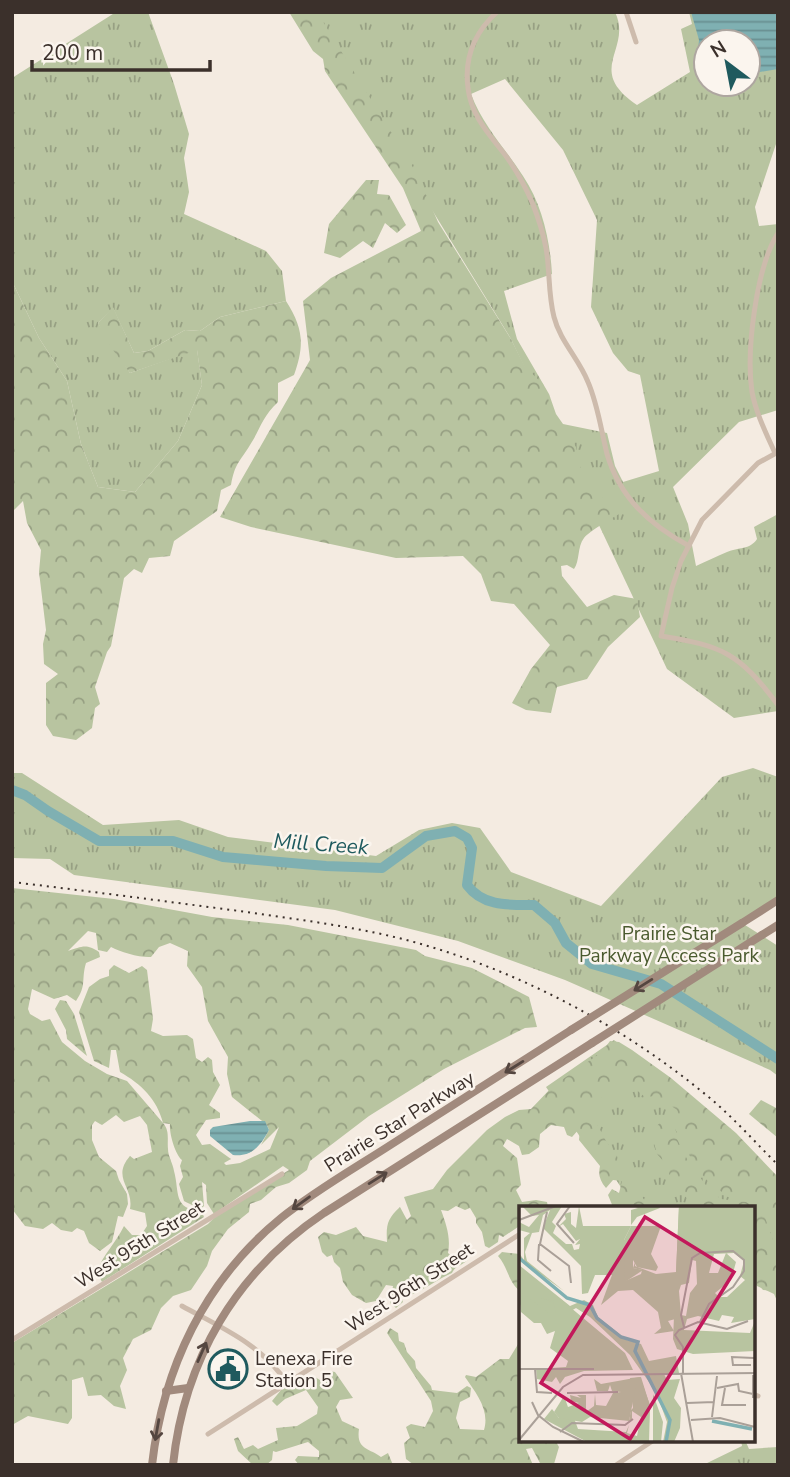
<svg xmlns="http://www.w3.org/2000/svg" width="790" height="1477" viewBox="0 0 790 1477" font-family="'Nunito Sans',sans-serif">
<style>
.grass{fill:url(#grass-tufts);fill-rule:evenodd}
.forest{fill:url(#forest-crowns);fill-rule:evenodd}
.water{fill:url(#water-rules)}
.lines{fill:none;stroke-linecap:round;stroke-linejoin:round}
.river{stroke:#7fb0b2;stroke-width:10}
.minor{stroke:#cdbbac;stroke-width:5}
.secondary{stroke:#a18a7d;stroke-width:8}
.rail{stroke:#3b302b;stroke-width:2;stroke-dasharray:2 5;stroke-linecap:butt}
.secondary-bridge{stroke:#a18a7d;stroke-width:8}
.oneway{stroke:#544640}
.labels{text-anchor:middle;stroke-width:5;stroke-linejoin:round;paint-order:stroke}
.park-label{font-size:19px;fill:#4a5a2e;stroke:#fbf5ee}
.street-label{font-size:19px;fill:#3b302b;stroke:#fbf5ee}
.poi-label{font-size:19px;fill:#3b302b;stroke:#fbf5ee;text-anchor:start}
.water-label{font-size:21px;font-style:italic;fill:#1f5a5e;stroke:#fbf5ee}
.inset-river{fill:none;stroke:#7fb0b2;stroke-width:3.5}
.inset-road{fill:none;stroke:#aaa098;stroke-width:2}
.view{fill:#c2185b;fill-opacity:0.15;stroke:#c2185b;stroke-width:3.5}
.inset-edge{fill:none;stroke:#3b302b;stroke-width:3.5}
</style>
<defs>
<pattern id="grass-tufts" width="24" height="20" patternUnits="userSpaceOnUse" patternTransform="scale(1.75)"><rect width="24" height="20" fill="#b8c4a0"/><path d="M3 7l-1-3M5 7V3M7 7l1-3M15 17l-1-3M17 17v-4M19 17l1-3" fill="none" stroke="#97a083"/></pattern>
<pattern id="forest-crowns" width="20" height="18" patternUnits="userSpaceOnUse" patternTransform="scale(1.75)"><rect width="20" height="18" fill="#b8c4a0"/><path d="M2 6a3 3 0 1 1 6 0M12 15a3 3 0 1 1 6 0" fill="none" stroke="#97a083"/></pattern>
<pattern id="water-rules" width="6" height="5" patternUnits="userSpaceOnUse" patternTransform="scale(1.75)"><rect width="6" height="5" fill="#7fb0b2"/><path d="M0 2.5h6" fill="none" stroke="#699091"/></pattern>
</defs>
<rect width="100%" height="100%" fill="#f4ebe1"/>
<g class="grass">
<path d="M 116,12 L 148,12 L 174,84 L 189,134 L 184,158 L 189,192 L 184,214 L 266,251 L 282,271 L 286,301 L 220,317 L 200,331 L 185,330 L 148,351 L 134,353 L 113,308 L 98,323 L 130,373 L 197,349 L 202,385 L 178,441 L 135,492 L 98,487 L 81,444 L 67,381 L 39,338 L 12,281 L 12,78 Z"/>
<path d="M 311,12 L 615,12 C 633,50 584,69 637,105 L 690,72 L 681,29 L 692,24 L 689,12 L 778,12 L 778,138 L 755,207 L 759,226 L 778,224 L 778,410 L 739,422 L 673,487 L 688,524 L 696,566 C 707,561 717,556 727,552 C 738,547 750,550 757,539 L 754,527 L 778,514 L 778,711 L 734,718 L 667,669 L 511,339 ZM 706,42 L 748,42 L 748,84 L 706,84 ZM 505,79 L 563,150 L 597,220 L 591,307 L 613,353 L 628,371 L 640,375 L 659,471 L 623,482 L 615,466 L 607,433 L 563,424 L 556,414 L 549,394 L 517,339 L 504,291 L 552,274 C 550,240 542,204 523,176 C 505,148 483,126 471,94 Z"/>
<path d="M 753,768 L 778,777 L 778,900 L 745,925 L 778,946 L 778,1076 L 770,1070 L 565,980 L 458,941 L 335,910 L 74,875 L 50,859 L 12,858 L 12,773 L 22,773 L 103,825 L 179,820 L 228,837 L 376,856 L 419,830 L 452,823 L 480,828 L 511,872 L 601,906 L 722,777 Z"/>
<path d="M 614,1040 L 689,1097 L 778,1180 L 778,1303 L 774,1294 L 757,1286 L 753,1281 L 753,1208 L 633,1207 L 612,1173 L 585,1144 L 546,1087 Z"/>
<path d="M 741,1440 L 745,1440 L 749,1449 L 778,1447 L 778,1465 L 703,1465 L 742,1446 Z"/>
</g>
<g class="forest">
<path d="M 289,12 L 317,12 L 417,174 L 438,222 L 511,339 L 525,367 L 543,384 L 553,413 L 576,447 L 578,463 L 588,480 L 598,486 L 605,502 L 621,510 L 621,513 C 612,518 590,531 584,538 C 577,547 580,561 574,569 L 567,565 L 561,566 L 562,576 L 587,607 L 614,595 L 637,599 L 640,617 L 608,647 L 587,679 L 557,687 L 551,713 L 526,710 L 512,703 L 531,669 L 550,645 L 514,604 L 491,601 L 481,574 L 463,556 L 396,558 L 251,527 L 220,517 L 310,360 L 303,301 L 331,278 L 421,231 L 403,188 L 325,71 L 323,59 L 313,51 Z"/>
<path d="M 366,180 L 379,180 L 377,194 L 389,195 L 406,225 L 397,233 L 385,223 L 373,248 L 363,241 L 340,258 L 324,253 L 329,224 Z"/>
<path d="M 12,281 L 39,338 L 67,381 L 81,444 L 98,487 L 135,492 L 178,441 L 202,385 L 197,350 L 130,373 L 107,342 L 98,323 L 113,307 L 134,353 L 148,351 L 185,330 L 200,331 L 220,317 L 286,301 C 303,328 305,344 294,375 L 278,383 L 278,402 C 262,417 261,428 250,445 C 239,463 235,463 231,485 L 221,490 L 217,511 L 174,541 L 170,556 L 149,558 L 142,573 L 134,569 L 124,578 L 111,646 L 107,652 L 95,687 L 100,704 L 95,708 L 92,728 L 76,740 L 53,736 L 46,725 L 46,683 L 58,674 L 44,664 L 43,644 L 46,630 L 39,572 L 41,550 L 27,523 L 23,501 L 12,512 Z"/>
<path d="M 12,888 L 114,899 L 212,917 L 288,925 L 416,950 L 425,956 L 472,968 L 529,997 L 537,1027 L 525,1028 L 444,1069 L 369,1116 L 310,1161 L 307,1170 L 289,1183 L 276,1187 L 261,1200 L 250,1204 L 249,1212 L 228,1229 L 212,1251 L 207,1266 L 191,1290 L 173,1296 L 161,1308 L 151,1330 L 133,1339 L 123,1358 L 127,1370 L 120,1386 L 126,1409 L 114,1406 L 101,1395 L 88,1396 L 83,1377 L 72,1380 L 72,1418 L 68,1424 L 28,1416 L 12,1425 L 12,1343 L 208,1224 L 216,1216 L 289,1170 L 283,1166 L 214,1214 L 207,1203 L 206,1185 L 202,1182 L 204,1206 L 200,1209 L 184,1201 L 179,1184 L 183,1177 L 180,1166 L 182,1160 C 175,1154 169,1133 170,1124 L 163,1123 C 170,1131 167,1139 168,1149 C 168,1156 173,1164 174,1171 C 180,1193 172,1208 202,1212 L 204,1217 L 102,1282 L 97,1272 C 103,1254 116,1243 124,1226 L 132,1235 L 141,1235 L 147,1226 L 145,1213 L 130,1209 C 134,1187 111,1178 130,1156 L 134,1159 L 152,1152 L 147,1125 L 140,1116 L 124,1122 L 116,1115 L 102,1125 L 95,1121 L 92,1125 L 92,1140 L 99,1157 L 116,1171 L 119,1180 L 127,1194 L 128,1204 L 123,1217 L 118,1216 L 112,1242 L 100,1251 L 89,1243 L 84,1231 L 77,1228 L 72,1232 L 61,1230 L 52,1223 L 43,1229 L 25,1226 L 12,1209 ZM 88,931 L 96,933 L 98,950 L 107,952 L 111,947 C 120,952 141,958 151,957 L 159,947 L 170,943 L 188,951 L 187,966 L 202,987 L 208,1021 L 228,1057 L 227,1074 L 232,1097 L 267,1125 L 269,1130 L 261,1145 L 279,1127 L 270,1149 L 240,1163 L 226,1165 L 224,1163 L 231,1159 L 210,1144 L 202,1145 L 196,1135 L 206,1120 L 220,1118 L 220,1113 L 209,1105 L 220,1085 L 213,1072 L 212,1060 L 208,1057 L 202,1062 L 196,1058 L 193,1039 L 187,1035 L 163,1036 L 151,1031 L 153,1019 L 147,970 L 142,966 L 129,973 L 114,965 L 109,970 L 109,976 L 100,979 L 89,987 L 79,1012 L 94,1061 L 109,1068 L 111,1050 L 116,1050 L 120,1072 C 141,1084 157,1099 163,1123 L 127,1081 L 107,1074 L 85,1061 L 62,1042 L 50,1019 L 42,1021 L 30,1014 L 28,1009 L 32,989 L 54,999 L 67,995 L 76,1001 C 87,985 81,980 86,963 L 100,957 L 99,952 C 86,943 81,947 68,951 Z"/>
<path d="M 60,1000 L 66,1001 L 74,1014 L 87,1056 L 67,1039 L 66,1030 L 55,1009 Z"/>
<path d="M 610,1041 L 619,1042 L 632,1050 L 671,1078 L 736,1133 L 778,1177 L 778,1214 L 772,1215 C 764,1210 757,1203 748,1200 C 740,1198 729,1197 722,1192 C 696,1177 688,1149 673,1126 L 680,1122 L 677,1110 L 656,1095 L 646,1098 L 633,1087 L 607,1088 L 595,1109 L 595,1120 L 607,1143 L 617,1156 L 621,1172 C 635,1181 635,1192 648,1203 L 657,1203 L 660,1207 L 613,1207 L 608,1195 L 612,1189 L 619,1193 L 622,1181 L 613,1180 L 606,1188 C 600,1181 598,1175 600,1166 L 579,1140 L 580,1128 L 572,1137 L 567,1135 L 564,1127 L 551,1125 L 540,1134 L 539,1147 L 529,1154 L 522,1155 L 519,1146 L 507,1139 L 503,1146 L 517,1158 L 521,1185 L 516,1190 L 522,1202 L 536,1200 L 547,1202 L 548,1207 L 520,1208 L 518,1227 L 503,1237 L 499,1235 L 498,1242 L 489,1248 L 485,1246 L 482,1232 L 476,1223 L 476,1218 L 470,1208 L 465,1210 L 456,1206 L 448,1211 L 441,1210 C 446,1224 451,1237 448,1253 L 455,1259 L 465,1251 L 469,1258 C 465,1265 455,1265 452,1273 C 436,1280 423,1291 408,1296 L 404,1289 L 398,1291 L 403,1302 L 396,1308 L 390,1303 L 393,1286 L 386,1285 L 376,1301 L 366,1303 L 352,1295 L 343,1282 L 340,1268 L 334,1262 L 332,1255 L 327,1257 L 322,1252 L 318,1237 L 324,1232 L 336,1235 L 356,1227 L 363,1236 L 387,1242 C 386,1225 387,1219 400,1207 L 407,1220 L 411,1216 L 404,1197 L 433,1189 L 447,1170 L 487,1130 L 505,1117 L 519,1110 L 531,1109 L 553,1086 L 602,1052 Z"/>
<path d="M 761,1100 L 778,1109 L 778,1138 L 749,1114 Z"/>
<path d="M 660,1123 L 664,1124 L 670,1133 L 676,1137 L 687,1159 L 710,1191 L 721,1199 L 746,1202 L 756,1206 L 764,1215 L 778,1253 L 778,1297 L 776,1291 L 763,1290 L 757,1283 L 758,1273 L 753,1272 L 753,1208 L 691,1207 L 685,1195 L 669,1174 L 670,1170 L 666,1167 L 665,1163 L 657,1154 L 654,1143 L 657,1138 L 654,1128 Z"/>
<path d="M 502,1252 L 520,1254 L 520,1291 C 508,1282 508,1267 498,1256 Z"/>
<path d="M 390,1328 L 398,1333 L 399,1341 L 404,1343 L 407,1352 L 415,1361 L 416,1368 L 431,1386 L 432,1390 L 457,1393 L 467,1386 L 471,1388 L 470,1397 L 460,1402 L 456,1418 L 460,1429 L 484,1430 C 490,1410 476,1393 465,1377 L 466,1375 L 476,1377 L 500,1359 L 509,1359 L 520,1341 L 520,1440 L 555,1440 L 559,1447 L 554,1464 L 541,1465 L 532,1448 L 526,1449 L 533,1465 L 414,1465 L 406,1459 L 404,1443 L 410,1438 L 406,1427 L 411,1424 L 425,1427 L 433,1411 L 431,1401 L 387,1333 Z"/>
<path d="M 330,1371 L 335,1372 L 353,1398 L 340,1400 L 336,1407 L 342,1421 L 359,1429 C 356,1450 369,1448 381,1457 L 388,1453 L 393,1465 L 299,1465 L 295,1460 L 298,1456 L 319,1457 L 319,1451 L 308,1442 L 276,1452 L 273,1451 L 272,1460 L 266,1465 L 253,1465 L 238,1451 L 234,1439 L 238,1437 L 244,1449 L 253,1445 L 258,1449 L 278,1440 L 276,1428 L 297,1426 L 317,1414 L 318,1407 L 306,1390 L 285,1399 L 277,1406 L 272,1401 L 281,1390 L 312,1375 L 323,1382 Z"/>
</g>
<g class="water">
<path d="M 691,12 L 774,12 L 778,15 L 778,69 L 748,74 L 748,42 L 706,42 L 706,75 L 699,74 L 696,70 L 699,40 Z"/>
<path d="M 250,1121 L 265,1121 L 269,1130 C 261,1145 252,1157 233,1155 L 210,1136 L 210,1130 L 213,1127 Z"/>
</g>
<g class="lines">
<path class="river" d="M 12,790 L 25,795 L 48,811 L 99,841 L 173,841 L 223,857 L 326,866 L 382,868 L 426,836 L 455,831 L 467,838 L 472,848 L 467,885 C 483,907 510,905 534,905 L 555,923 L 566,943 L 592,964 L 661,984 L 778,1059"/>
<g class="minor">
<path d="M 497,12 C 475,32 464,58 468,88 C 471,116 490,135 506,156 C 516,170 525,186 532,202 C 538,217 543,232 546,248 C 550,270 548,294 554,317 C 560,341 579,359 588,382 C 598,405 601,430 607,454 C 620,498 650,525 689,546"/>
<path d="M 626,12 L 636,42"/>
<path d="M 778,452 L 758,463 L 702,520 L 681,561 L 672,588 L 661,636 C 723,646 739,653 778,705"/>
<path d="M 775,453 C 766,433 756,413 752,392 C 746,351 756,268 778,233"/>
<path d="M 182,1306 C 222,1328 261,1344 287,1383"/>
<path d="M 12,1340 L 282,1174"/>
<path d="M 753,1394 L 758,1396"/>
<path d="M 208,1434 L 520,1234"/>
<path d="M 616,1465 L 654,1440"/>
</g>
<g class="secondary">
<path d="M 742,923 L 778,900"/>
<path d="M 762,935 L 778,925"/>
<path d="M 166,1391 L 188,1388"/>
<path d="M 152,1465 C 163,1368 205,1280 281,1218 C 316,1190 355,1168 392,1144 C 452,1106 512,1068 571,1030"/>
<path d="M 173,1465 C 184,1360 236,1272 324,1213 L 592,1043"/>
</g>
<path class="rail" d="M 12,882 C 88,891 163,901 239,911 C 300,920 362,927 421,944 C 529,975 633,1032 718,1105 C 739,1124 758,1145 778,1165"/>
<g class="secondary-bridge">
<path d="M 571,1030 L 742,923"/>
<path d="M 592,1043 L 762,935"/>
</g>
</g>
<defs><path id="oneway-shaft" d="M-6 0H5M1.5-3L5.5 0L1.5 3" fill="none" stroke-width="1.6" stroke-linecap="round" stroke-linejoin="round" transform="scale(1.75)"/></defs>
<g class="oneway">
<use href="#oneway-shaft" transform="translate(643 985) rotate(148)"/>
<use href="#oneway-shaft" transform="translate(514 1067) rotate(148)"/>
<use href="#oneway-shaft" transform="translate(378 1178) rotate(-32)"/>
<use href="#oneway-shaft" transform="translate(301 1203) rotate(144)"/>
<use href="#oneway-shaft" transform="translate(202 1352) rotate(-66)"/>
<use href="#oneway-shaft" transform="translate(157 1430) rotate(100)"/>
</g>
<defs>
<g id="civic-ring" transform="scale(2.0125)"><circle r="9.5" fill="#fbf5ee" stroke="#1f5a5e" stroke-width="1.5"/><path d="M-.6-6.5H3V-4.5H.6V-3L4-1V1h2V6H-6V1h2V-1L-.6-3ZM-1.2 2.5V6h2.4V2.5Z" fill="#1f5a5e"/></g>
</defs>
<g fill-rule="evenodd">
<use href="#civic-ring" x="228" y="1369"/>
</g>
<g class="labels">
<g class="park-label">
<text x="669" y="940">Prairie Star<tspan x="669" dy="22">Parkway Access Park</tspan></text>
</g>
<g class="street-label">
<text transform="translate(399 1121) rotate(-32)" y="7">Prairie Star Parkway</text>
<text transform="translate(139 1244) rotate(-32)" y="7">West 95th Street</text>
<text transform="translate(409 1287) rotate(-33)" y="7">West 96th Street</text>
</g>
<g class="poi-label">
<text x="255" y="1365">Lenexa Fire<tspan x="255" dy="22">Station 5</tspan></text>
</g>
<g class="water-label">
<text transform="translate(321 844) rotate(4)" y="7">Mill Creek</text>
</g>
</g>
<g transform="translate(519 1206)">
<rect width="236" height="236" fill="#f4ebe1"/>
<path d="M 160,0 L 236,0 L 236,113 L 212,117 L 215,111 L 203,109 L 200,115 L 179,110 L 168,113 L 165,124 L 231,127 L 236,115 L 236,145 L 174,148 L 158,143 L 154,133 ZM 207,47 L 199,67 L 190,67 L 195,48 L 215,47 L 225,55 L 221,70 L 226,74 L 208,91 L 200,91 L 196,87 L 212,74 L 217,56 ZM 173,54 L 177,55 L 178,78 L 171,87 L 167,110 L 162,109 L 160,85 L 162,79 L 170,77 ZM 112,20 L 142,20 L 132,48 L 139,61 L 137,65 L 118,61 L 114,54 L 114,62 L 124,64 L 106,76 L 103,73 L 105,34 ZM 0,59 L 51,100 L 65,94 L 74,99 L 79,111 L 108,134 L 122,138 L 130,155 L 157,150 L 160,167 L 145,168 L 148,174 L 161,173 L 155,192 L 162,202 L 161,222 L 155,236 L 144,236 L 148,216 L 137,186 L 111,149 L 71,111 L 57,102 L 36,114 L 0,98 ZM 122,171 L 131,200 L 130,236 L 68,236 L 25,213 L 33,203 L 40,212 L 55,212 L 59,223 L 107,226 L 110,219 L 108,227 L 118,230 L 122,211 L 113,205 L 113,215 L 110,215 L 112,204 L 114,202 L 111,172 Z" fill="#b8c4a0" fill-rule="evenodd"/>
<path d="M 3,0 L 43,0 L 33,16 L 37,20 L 34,27 L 47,38 L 53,38 L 55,44 L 60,43 L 61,38 L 56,39 L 61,33 L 57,35 L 44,18 L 39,21 L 47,13 L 45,8 L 52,6 L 52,18 L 57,22 L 60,0 L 64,20 L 112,20 L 105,34 L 106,75 L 122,68 L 123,64 L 114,62 L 117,53 L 116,60 L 137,68 L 157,66 L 160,0 L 160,112 L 149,115 L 155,125 L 135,128 L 142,122 L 139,106 L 114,84 L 99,85 L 82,99 L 93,69 L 76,69 L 69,87 L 63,88 L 62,60 L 24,22 L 31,4 L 24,9 L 20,26 L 13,27 L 6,46 L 8,55 L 45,85 L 7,58 L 0,51 L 0,47 L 5,54 L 5,32 L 11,27 L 0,24 L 0,16 L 10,21 L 20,9 L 13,10 ZM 114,0 L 140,0 L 141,2 L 118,11 L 112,19 L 112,4 L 119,2 ZM 0,85 L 30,107 L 37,106 L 34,96 L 21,92 L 36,95 L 39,91 L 106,147 L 114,164 L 65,165 L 46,171 L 41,178 L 37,171 L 33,176 L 18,173 L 17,163 L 47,161 L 49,155 L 31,142 L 36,125 L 28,128 L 22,117 L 15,117 L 2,106 ZM 121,171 L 131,199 L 129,236 L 128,203 L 123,215 L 119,187 L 124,184 L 118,176 L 110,215 L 71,211 L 63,216 L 40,212 L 35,206 L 45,190 L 49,201 L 60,197 L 52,195 L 51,189 L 62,192 L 58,189 L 67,189 L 67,206 L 75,200 L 76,188 L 77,199 L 87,200 L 94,187 L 102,186 L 93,185 L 91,179 L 89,185 L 78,185 L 75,173 L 82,178 ZM 134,188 L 144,216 L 142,236 L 134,236 Z" fill="#b8c4a0"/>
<path class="inset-river" d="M 0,52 L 48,92 L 71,99 L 78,112 L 102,131 L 119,136 L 116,145 L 151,214 L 147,236M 193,215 L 233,223"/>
<path class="inset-road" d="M 51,0 L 38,18 L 55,37M 28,6 L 21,38 L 50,60 L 52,77M 0,14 L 37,0M 20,38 L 19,54 L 32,65M 165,121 L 162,109 L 173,52 L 181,47 L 214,45 L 225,54 L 225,65 L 214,81 L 190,98 L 181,116M 232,159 L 214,159 L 213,151 L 235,152M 0,163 L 75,163M 16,163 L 18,186 L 33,187M 162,167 L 174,236M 164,167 L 164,141 L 156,129 L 160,124 L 179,116 L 208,123 L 229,115M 234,169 L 234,192M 198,182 L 219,178 L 220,185 L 234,188M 206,182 L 203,199 L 227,199M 48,187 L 99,186M 13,196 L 19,209 L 34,221 L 65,236M 168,197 L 195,196M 193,211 L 198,170M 172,214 L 201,212 L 236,221M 41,226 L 53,217 L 106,219 L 114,213M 0,234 L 44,181 L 64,169 L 237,167"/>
<path class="view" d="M 126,11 L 215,66 L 111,233 L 22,177 Z"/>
<rect width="236" height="236" class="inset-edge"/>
</g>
<rect width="790" height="1477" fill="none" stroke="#3b302b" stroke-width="28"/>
<g transform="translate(727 63) rotate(328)"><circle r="33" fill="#fbf5ee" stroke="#aea6a0" stroke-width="2"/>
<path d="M0-5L12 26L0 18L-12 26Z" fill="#1f5a5e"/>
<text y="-10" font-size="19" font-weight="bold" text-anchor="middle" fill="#3b302b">N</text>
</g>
<path d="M32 60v10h178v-10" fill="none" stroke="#3b302b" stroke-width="3.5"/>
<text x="42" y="60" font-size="21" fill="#3b302b" stroke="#fbf5ee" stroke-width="5" paint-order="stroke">200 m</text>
</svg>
